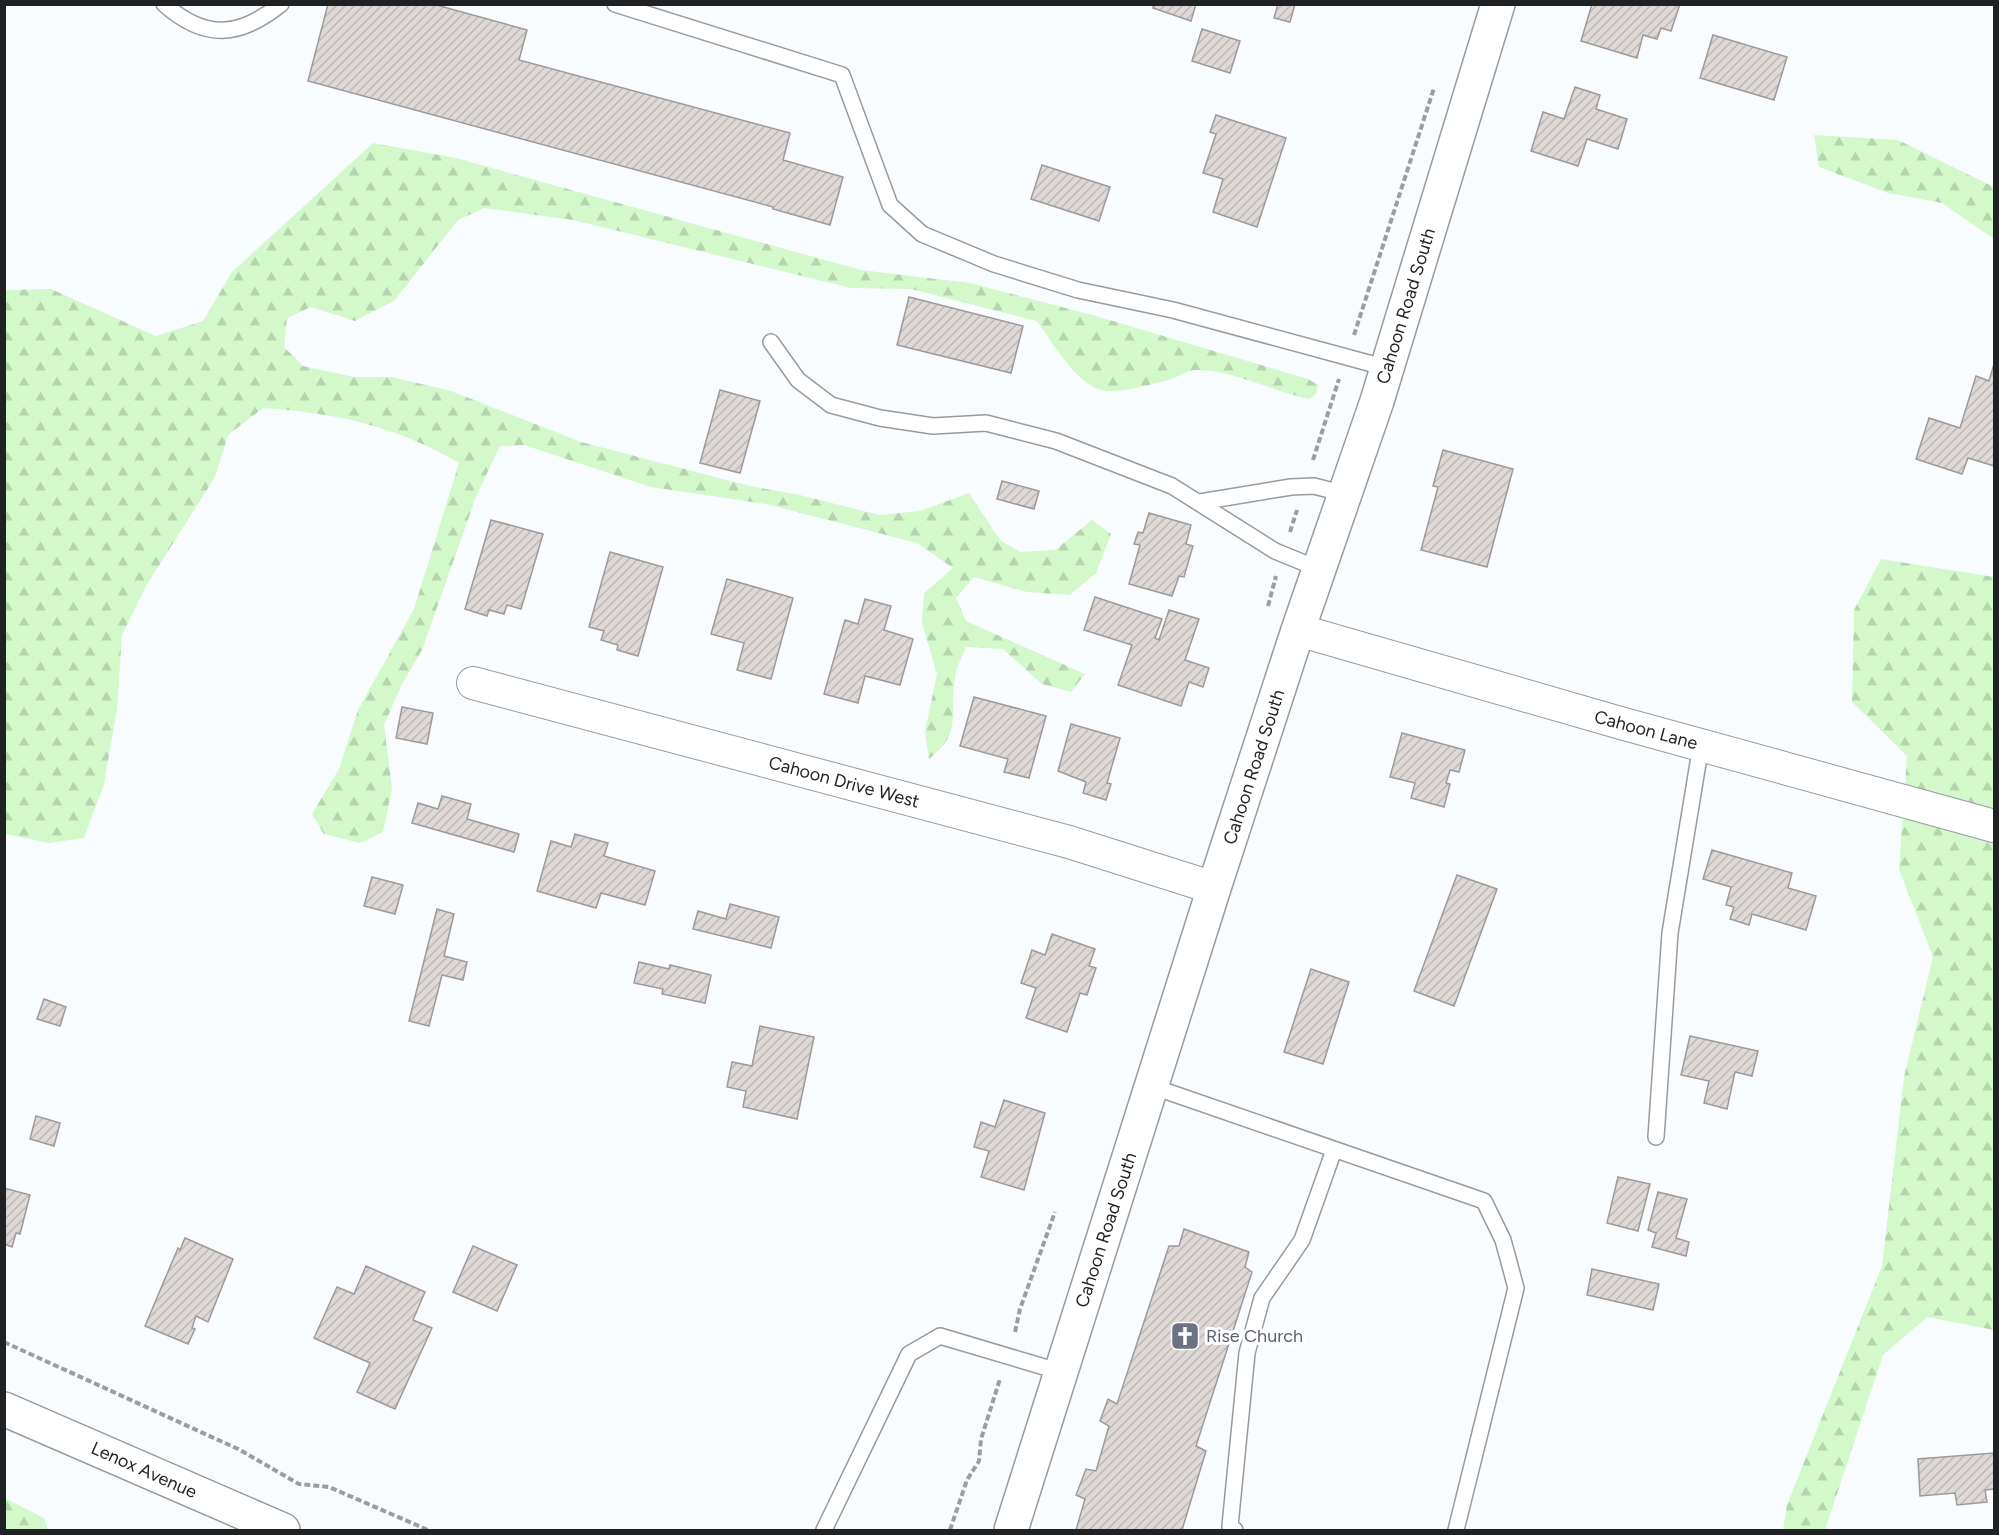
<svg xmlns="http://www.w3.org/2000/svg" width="1999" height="1535" viewBox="0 0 1999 1535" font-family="Figtree,sans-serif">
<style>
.forest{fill:url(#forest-firs)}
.building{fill:url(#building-hatch);stroke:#9f9998;stroke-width:1.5}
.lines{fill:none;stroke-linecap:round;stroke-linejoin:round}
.lane-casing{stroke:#969b9e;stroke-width:18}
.street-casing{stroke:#969b9e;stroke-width:34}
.secondary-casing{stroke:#969b9e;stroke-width:36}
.path{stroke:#9b9ea1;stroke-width:4;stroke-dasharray:6 3;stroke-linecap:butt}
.lane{stroke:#fff;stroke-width:15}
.street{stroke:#fff;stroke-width:32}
.secondary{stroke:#fff;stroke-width:33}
.labels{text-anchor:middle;stroke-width:6;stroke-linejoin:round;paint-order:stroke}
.street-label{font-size:18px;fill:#1f2122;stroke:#fff}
.worship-label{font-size:18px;fill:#5b616d;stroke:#fff;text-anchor:start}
</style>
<defs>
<pattern id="forest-firs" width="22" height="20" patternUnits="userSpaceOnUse" patternTransform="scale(1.5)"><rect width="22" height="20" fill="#d3f9cb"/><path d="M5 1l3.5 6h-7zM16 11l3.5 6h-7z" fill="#b5d5ae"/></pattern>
<pattern id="building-hatch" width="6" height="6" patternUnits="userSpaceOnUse" patternTransform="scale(1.5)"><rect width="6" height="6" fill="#ded8d7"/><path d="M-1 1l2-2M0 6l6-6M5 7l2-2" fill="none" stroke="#beb9b8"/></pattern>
</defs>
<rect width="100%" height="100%" fill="#f8fcff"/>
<g class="forest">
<path d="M 1814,135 L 1898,140 L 1994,187 L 1994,239 L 1942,203 L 1888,193 L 1819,167 Z"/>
<path d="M 373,143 L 456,158 L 861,270 L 970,283 L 1096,316 L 1308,379 L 1318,385 L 1316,394 L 1309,399 C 1274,392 1228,368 1195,370 C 1185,371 1175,379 1165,381 C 1147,385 1125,392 1106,391 C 1079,389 1052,342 1037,321 L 911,289 L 851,288 L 573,220 L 484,208 L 458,220 L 394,301 L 355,321 L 311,307 L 287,318 L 284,347 L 303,366 L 354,377 L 392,377 L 451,391 L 581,442 L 750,486 L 800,495 L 879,515 L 920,511 L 969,493 L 1000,540 L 1020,552 L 1055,550 L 1092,520 L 1111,534 L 1096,573 L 1070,595 L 1027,592 L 974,577 L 956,598 L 966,621 L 1085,674 L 1071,692 L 1042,684 L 1003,649 L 966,647 C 962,657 956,668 955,679 C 948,716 964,731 929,759 L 925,731 L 937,674 L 922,623 L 924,593 L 953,568 L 917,543 L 766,504 L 651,487 L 524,445 L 500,446 L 477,494 L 422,650 L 401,686 L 384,725 L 392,789 L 383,832 L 360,843 L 324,834 L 312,814 L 339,769 L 358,710 L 414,609 L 459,463 C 395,426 337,413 263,408 L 228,435 L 215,477 L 146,586 L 122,635 L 117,709 L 104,784 L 84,838 L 49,843 L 5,834 L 5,290 L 51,289 L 156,336 L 203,321 L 232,272 Z"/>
<path d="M 1881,559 L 1994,577 L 1994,1330 L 1927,1317 L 1883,1355 L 1825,1530 L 1783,1530 L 1787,1505 L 1882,1266 L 1904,1077 L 1933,957 L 1899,869 L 1907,756 L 1852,702 L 1854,610 Z"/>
<path d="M 5,1498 L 44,1518 L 48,1530 L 5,1530 Z"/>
</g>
<g class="building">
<path d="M 328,4 L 433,4 L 527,30 L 519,60 L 790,133 L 783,160 L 843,177 L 830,225 L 773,209 L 773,207 L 308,81 Z"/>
<path d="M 1154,4 L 1196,4 L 1191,21 L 1153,8 Z"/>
<path d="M 1278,4 L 1295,4 L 1290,22 L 1274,18 Z"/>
<path d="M 1592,4 L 1680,4 L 1671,31 L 1661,28 L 1657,39 L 1643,35 L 1637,58 L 1581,41 Z"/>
<path d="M 1202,29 L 1240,41 L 1230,73 L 1192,61 Z"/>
<path d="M 1713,35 L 1787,57 L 1774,100 L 1700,78 Z"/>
<path d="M 1575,87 L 1600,95 L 1596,109 L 1627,119 L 1618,149 L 1587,139 L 1578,166 L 1531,151 L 1543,112 L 1564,119 Z"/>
<path d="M 1216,115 L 1286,138 L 1257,227 L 1213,212 L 1223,179 L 1203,173 L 1216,134 L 1210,132 Z"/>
<path d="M 1042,165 L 1110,187 L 1099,221 L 1031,199 Z"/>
<path d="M 909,297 L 1023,326 L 1011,373 L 897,345 Z"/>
<path d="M 1994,364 L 1994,466 L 1968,458 L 1962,474 L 1916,459 L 1929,418 L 1960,428 L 1976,376 L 1989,381 Z"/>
<path d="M 720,390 L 760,401 L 740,473 L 700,463 Z"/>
<path d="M 1443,450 L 1513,469 L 1487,567 L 1421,550 L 1438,487 L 1433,486 Z"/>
<path d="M 1002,481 L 1039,491 L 1034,509 L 997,499 Z"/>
<path d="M 1149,513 L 1191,525 L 1186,544 L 1193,546 L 1184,577 L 1179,576 L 1172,596 L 1129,584 L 1140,545 L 1134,544 L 1138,532 L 1143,533 Z"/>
<path d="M 491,520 L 543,534 L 521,609 L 507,605 L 504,614 L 489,610 L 487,616 L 465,609 Z"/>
<path d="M 610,552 L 663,567 L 638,656 L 617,650 L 618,645 L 601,640 L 604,631 L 589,627 Z"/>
<path d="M 727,579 L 793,598 L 771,679 L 737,670 L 744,643 L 711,634 Z"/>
<path d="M 1095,597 L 1162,619 L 1155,638 L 1159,640 L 1169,610 L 1199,619 L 1185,660 L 1209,668 L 1203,687 L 1189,682 L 1181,706 L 1118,685 L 1132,645 L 1084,630 Z"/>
<path d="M 865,599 L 891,606 L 884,630 L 913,639 L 900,685 L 865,676 L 858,703 L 824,694 L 845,620 L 858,624 Z"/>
<path d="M 974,697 L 1046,716 L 1029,778 L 1004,772 L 1008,759 L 960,746 Z"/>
<path d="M 402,707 L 433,713 L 427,744 L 396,738 Z"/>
<path d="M 1071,724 L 1120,738 L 1107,783 L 1111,784 L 1106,800 L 1083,793 L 1086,782 L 1058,771 Z"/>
<path d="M 1402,733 L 1465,750 L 1459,772 L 1450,770 L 1446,783 L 1450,784 L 1444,807 L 1411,798 L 1415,783 L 1390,777 Z"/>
<path d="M 442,796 L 471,804 L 467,819 L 519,834 L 514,852 L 412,823 L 418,803 L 438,809 Z"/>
<path d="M 575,834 L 608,843 L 604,856 L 655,871 L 645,905 L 601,893 L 596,908 L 537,891 L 551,841 L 571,847 Z"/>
<path d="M 1712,850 L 1792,873 L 1788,888 L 1816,896 L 1806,930 L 1752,914 L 1749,925 L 1730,919 L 1734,907 L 1726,905 L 1731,887 L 1703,879 Z"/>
<path d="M 1457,875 L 1497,889 L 1454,1006 L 1414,991 Z"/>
<path d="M 372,877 L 403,885 L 395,914 L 364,906 Z"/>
<path d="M 730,904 L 779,917 L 771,948 L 693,929 L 698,911 L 726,919 Z"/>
<path d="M 437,909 L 454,914 L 444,956 L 467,962 L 463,980 L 442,975 L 429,1026 L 409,1021 Z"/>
<path d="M 1052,934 L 1095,949 L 1089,966 L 1096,968 L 1087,995 L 1080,993 L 1067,1032 L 1026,1018 L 1036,988 L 1021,983 L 1032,950 L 1045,955 Z"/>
<path d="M 639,962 L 669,969 L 670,965 L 711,975 L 705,1003 L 662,994 L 663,989 L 634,983 Z"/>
<path d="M 1311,969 L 1349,982 L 1323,1064 L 1284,1052 Z"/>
<path d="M 44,999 L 66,1007 L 60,1026 L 37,1019 Z"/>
<path d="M 760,1026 L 814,1037 L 797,1119 L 743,1107 L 746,1091 L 727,1087 L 732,1062 L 752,1066 Z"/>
<path d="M 1690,1036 L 1758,1051 L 1752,1076 L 1735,1072 L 1727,1109 L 1704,1103 L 1709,1081 L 1681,1075 Z"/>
<path d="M 1004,1100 L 1045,1113 L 1024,1190 L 981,1177 L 989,1151 L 974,1147 L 981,1122 L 995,1127 Z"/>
<path d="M 36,1116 L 60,1123 L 54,1146 L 30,1139 Z"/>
<path d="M 1618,1177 L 1650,1184 L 1638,1231 L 1607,1223 Z"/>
<path d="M 4,1188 L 30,1195 L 20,1234 L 16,1233 L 12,1247 L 4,1244 Z"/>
<path d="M 1658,1192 L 1687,1199 L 1676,1238 L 1689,1242 L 1686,1256 L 1652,1247 L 1656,1233 L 1648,1230 Z"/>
<path d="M 1184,1229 L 1249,1252 L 1245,1267 L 1252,1272 L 1196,1446 L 1206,1451 L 1182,1530 L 1076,1530 L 1085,1499 L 1076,1495 L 1086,1469 L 1096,1471 L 1109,1426 L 1100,1421 L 1108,1399 L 1117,1404 L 1169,1246 L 1179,1246 Z"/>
<path d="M 185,1238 L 233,1259 L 208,1322 L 196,1316 L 192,1328 L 195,1329 L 188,1344 L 145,1326 L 178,1248 L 180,1250 Z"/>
<path d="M 473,1246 L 517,1265 L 497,1311 L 453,1292 Z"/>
<path d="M 366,1266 L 425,1292 L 413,1320 L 432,1328 L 395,1409 L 357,1392 L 370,1363 L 314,1338 L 337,1287 L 354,1294 Z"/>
<path d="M 1592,1269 L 1659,1284 L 1653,1310 L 1587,1295 Z"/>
<path d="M 1994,1453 L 1994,1489 L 1985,1490 L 1987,1502 L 1957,1505 L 1955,1493 L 1920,1496 L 1918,1459 Z"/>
</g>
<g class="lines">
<g class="lane-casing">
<g id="lane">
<path d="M 164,4 C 206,41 240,37 281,4"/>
<path d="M 615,4 L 842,75 L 890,205 L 922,234 L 994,264 L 1078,290 L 1173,310 L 1387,368"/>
<path d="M 771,342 L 798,380 L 831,405 L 880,418 L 933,426 L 986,423 L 1056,441 L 1172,486 L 1275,551 L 1319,569"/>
<path d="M 1200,502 L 1291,487 L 1314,486 L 1345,494"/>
<path d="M 1151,1086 L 1484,1201 L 1503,1240 L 1516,1288 L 1456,1530"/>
<path d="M 1656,1137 L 1670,933 L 1701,745"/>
<path d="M 824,1530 L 909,1354 L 940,1336 L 1061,1372"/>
<path d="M 1235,1530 L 1230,1526 L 1247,1353 L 1262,1298 L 1302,1240 L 1334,1150"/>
</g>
</g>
<g class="street-casing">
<g id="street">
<path d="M 1298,630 L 1617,722 L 1994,826"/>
<path d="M 473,683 L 1069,842 L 1214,888"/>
</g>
</g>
<g class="secondary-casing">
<g id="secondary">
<path d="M 4,1409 L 283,1530"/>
<path d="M 1011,1530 L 1214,888 L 1298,630 L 1377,401 L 1498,4"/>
</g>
</g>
<g class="path">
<path d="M 1354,335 L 1434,88"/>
<path d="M 1313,460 L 1339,379"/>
<path d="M 1290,532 L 1297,510"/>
<path d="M 1268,606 L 1276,576"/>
<path d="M 1015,1332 L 1020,1309 L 1055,1212"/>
<path d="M 4,1342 L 238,1449 L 299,1484 L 329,1487 L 428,1530"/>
<path d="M 950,1530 L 967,1480 L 979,1461 L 981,1439 L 1000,1379"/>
</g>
<use href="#lane" class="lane"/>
<use href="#street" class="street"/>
<use href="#secondary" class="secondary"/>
</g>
<defs>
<g id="church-square" transform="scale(1.5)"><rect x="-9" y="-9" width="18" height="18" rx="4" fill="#6b7280" stroke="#fff"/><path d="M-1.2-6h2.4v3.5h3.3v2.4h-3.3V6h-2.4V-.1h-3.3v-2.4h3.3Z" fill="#fff"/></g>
</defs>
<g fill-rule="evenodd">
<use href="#church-square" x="1185" y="1336"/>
</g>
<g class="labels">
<g class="street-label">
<text transform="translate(1406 306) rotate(-73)" y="6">Cahoon Road South</text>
<text transform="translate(1646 730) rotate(15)" y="6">Cahoon Lane</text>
<text transform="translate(1254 767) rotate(-72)" y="6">Cahoon Road South</text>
<text transform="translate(844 782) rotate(15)" y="6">Cahoon Drive West</text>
<text transform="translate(1106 1230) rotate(-72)" y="6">Cahoon Road South</text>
<text transform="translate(144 1470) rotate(24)" y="6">Lenox Avenue</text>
</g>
<g class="worship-label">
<text x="1206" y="1342">Rise Church</text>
</g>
</g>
<rect width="1999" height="1535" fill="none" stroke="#1f2122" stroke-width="12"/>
</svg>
